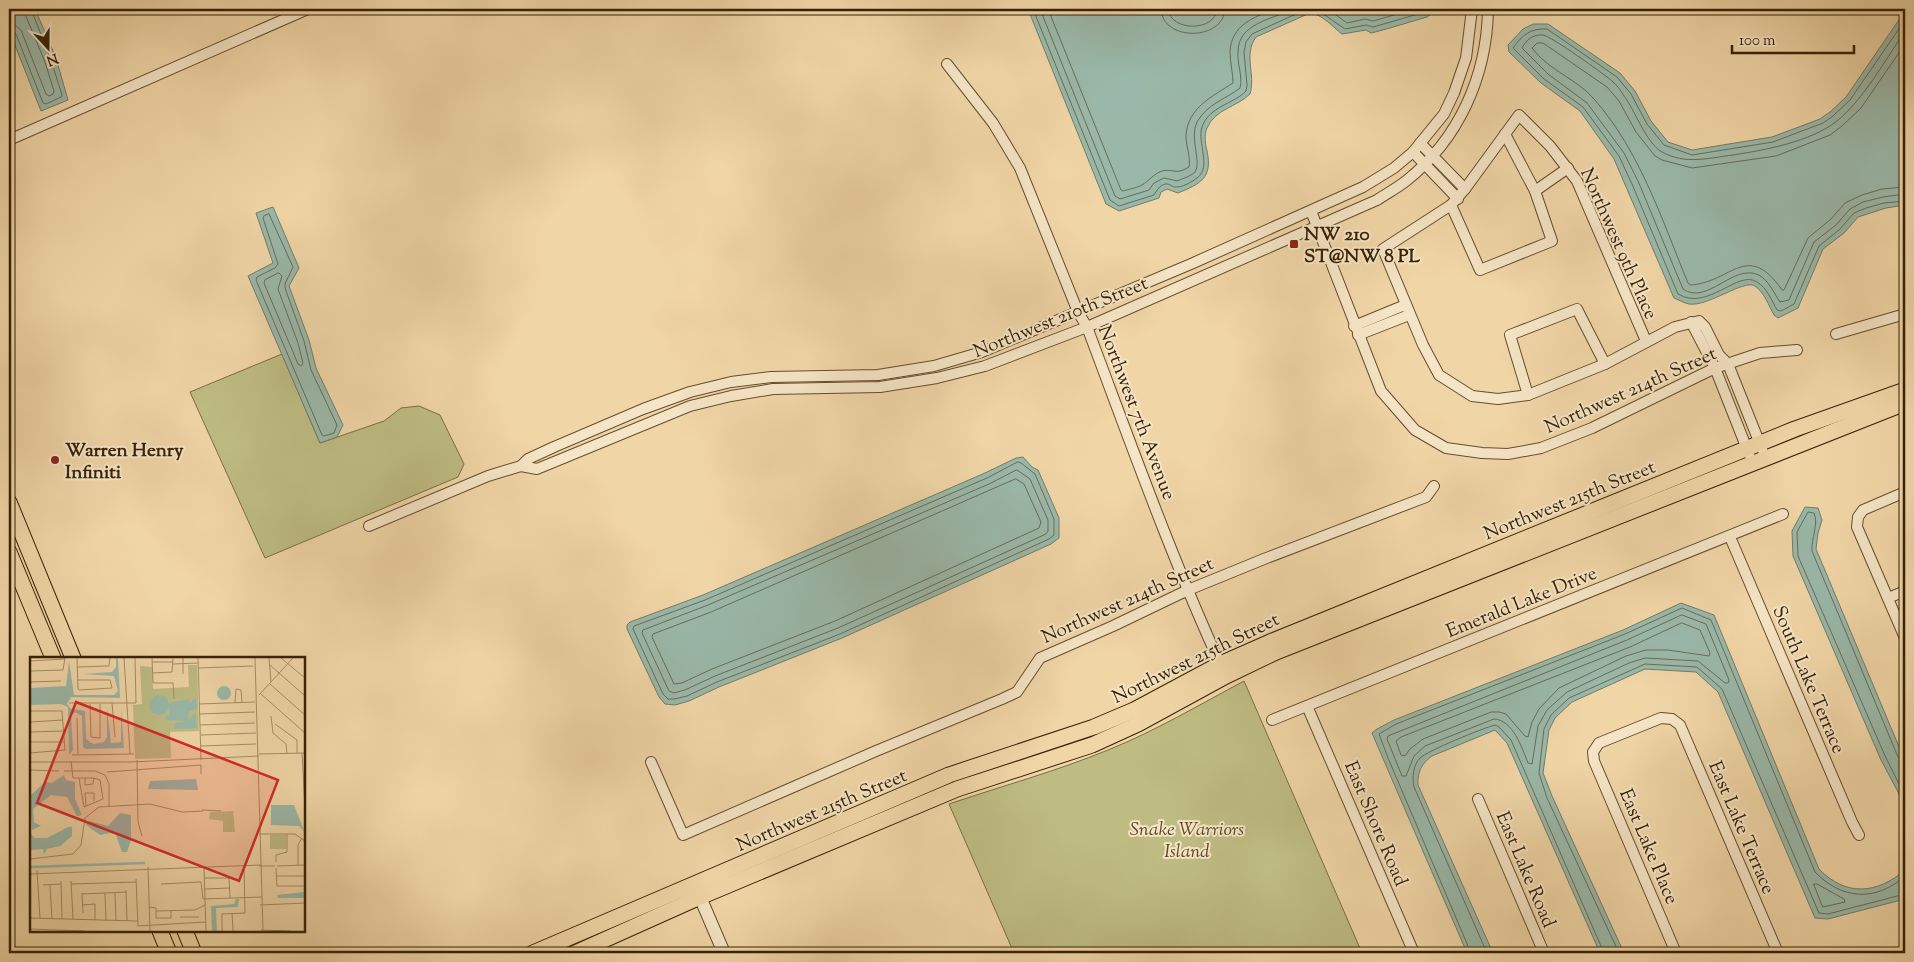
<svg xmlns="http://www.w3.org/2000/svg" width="1914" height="962" viewBox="0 0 1914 962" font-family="'Sorts Mill Goudy',serif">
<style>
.green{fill:#bebc83;stroke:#7a6e44}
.water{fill:#9ab8a9;stroke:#727c67}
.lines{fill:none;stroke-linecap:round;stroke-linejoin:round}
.shore{stroke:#686c57;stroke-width:1}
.minor-casing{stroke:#644e2d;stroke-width:12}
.tertiary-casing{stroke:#644e2d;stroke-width:14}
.primary-casing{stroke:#362105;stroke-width:17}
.minor{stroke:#f5e4c5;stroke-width:10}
.tertiary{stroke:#f5e4c5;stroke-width:12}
.primary{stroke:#f0d5a6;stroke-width:15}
.poi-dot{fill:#8f2418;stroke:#f5e4c5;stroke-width:2}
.labels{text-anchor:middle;stroke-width:4;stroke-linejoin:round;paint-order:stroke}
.poi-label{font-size:19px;font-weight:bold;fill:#362105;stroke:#f5e4c5;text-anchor:start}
.street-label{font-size:19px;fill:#362105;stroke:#f5e4c5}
.park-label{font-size:19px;font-style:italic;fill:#584824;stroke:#f5e4c5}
.inset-river{fill:none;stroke:#9ab8a9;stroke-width:2.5}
.inset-road{fill:none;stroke:#a68d66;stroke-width:1}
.view{fill:#d62828;fill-opacity:0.15;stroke:#d62828;stroke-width:2.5}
.inset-edge{fill:none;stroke:#362105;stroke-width:2.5}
</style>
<rect width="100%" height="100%" fill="#f0d5a6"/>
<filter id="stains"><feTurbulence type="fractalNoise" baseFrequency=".004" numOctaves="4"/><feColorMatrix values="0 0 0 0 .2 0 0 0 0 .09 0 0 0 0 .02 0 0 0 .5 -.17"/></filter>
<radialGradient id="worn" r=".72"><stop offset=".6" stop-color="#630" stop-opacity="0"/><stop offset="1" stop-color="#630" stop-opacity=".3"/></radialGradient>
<g class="green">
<path d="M 282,354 L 320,443 L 384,421 L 401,408 L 419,406 L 440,415 L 464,464 L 458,477 L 265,558 L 190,392 Z"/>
<path d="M 1244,681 L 1362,953 L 1014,953 L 949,804 C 1002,786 1057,771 1108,750 C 1155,731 1199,705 1244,681 Z"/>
</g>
<g class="water">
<path d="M 9,9 L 35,9 L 56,58 L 68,100 L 41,111 L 9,30 Z"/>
<path d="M 1028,9 L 1178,9 C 1186,18 1200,14 1210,9 L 1439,9 L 1427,17 L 1383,30 L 1371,33 L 1366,30 L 1342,34 C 1333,27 1322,14 1310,13 L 1256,37 C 1243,55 1256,75 1250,94 C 1237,107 1215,109 1207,128 C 1204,135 1205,143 1207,151 C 1213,178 1200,184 1178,193 L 1167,189 L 1161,192 L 1159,198 L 1119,211 L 1106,204 Z"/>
<path d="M 1905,11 L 1905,205 L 1886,208 L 1858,217 L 1844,233 L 1823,249 L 1798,308 L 1778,318 L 1774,315 C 1769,306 1764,292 1755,286 C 1744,279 1708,307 1689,304 C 1684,303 1679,300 1674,298 L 1614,159 L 1580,111 L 1541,83 L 1509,52 L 1508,45 L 1523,29 L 1533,24 L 1548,24 L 1620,73 L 1635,91 L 1651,121 L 1668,142 L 1692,150 L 1772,137 L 1820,119 L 1830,112 L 1846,97 Z"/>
<path d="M 273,207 L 299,268 L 289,286 L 309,340 L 316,368 L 343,425 L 337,437 L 320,443 L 248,276 L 273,263 L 256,213 Z"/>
<path d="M 1023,457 L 1032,467 L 1038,470 L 1059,518 L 1059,538 L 1051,544 L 842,638 L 719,687 L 689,701 L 675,705 L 665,704 L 659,697 L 627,629 L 627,625 L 630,622 L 703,595 L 985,473 L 1016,458 Z"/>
<path d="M 1805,507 L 1818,508 L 1822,520 L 1818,533 L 1816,549 L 1905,761 L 1905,811 L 1898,792 L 1881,760 L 1793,556 L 1792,531 Z"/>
<path d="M 1681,603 L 1714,615 L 1819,869 C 1846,897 1877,894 1905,870 L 1905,899 L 1828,919 L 1815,918 L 1718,692 L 1696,672 L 1645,669 L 1572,702 L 1555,718 L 1549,730 L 1543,773 L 1552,796 L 1624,953 L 1600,953 L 1507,743 L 1495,730 L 1432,756 C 1422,763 1417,772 1418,785 L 1493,953 L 1467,953 L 1372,733 L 1377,729 L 1394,720 L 1623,630 Z"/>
</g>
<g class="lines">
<g class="shore">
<path d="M 1033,9 L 1110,200 L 1119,206 L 1154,195 C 1157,190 1161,183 1168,184 C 1171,185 1173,187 1175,187 C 1181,188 1192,182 1197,178 C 1212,167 1197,143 1202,127 C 1209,106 1234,104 1246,91 L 1247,85 L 1244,52 L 1246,42 L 1252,34 L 1307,9"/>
<path d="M 1040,9 L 1115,196 L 1120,199 L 1149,190 L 1154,183 L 1164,178 L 1177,181 C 1182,179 1191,176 1195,172 C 1202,163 1189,137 1197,122 C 1207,104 1226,99 1240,88 C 1243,76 1237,64 1238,52 C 1238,23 1272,20 1292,9"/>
<path d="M 1048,9 L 1121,190 L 1123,191 C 1129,189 1137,188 1142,185 C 1149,181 1153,174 1162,171 C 1175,168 1174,176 1189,167 C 1191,157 1186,147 1186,136 C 1187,108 1213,96 1233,83 C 1233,73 1230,62 1230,52 C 1231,25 1254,17 1275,9"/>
<path d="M 1161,9 C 1162,42 1224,41 1225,9"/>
<path d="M 1168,9 C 1170,32 1216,32 1217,9"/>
<path d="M 1316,9 L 1345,29 L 1366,25 L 1373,27 L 1425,12 L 1432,9"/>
<path d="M 1328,9 L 1347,23 L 1365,19 L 1373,21 L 1415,9"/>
<path d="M 1905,20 L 1850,100 L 1833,116 L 1823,123 L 1773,142 L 1692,155 L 1664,145 L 1647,124 L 1631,94 L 1617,77 L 1547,29 C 1531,28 1522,35 1513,48 L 1544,79 L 1583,107 L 1619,156 L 1632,184 L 1678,294 C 1708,312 1738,269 1757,282 C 1767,288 1772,301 1777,310 L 1781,311 L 1794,304 L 1819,246 L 1840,229 L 1854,213 L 1866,208 L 1884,203 L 1905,201"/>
<path d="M 9,24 L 15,25 L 21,30 L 46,94 L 49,96 L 53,94 L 54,91 L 45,62 L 25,14 L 25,9"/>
<path d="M 9,30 L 13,31 L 16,34 L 43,103 L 46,104 L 61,97 L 62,95 L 51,60 L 31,9"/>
<path d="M 1905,31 C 1886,59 1863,100 1837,121 C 1810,142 1765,150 1733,155 C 1708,158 1686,165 1662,152 C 1646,143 1635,110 1624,96 C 1621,91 1617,85 1612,81 C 1604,74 1551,36 1543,35 C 1533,34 1526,40 1522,48 L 1548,74 L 1587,103 L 1624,153 L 1638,181 L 1683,289 C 1707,306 1733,263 1759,275 C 1769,281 1774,293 1780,302 L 1789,300 L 1814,242 L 1836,225 L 1850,209 L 1863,202 L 1883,197 L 1905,194"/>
<path d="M 1905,44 L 1861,108 L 1842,126 L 1830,135 L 1776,156 L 1692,168 L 1662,160 L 1655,156 L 1636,132 L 1619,101 L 1607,87 L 1543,43 L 1537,43 L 1532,48 C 1548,70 1577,79 1594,99 C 1640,151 1662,220 1688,283 L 1691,285 C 1732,282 1747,240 1782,290 L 1784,290 L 1808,238 L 1831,219 L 1845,203 L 1862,195 L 1882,189 L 1905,187"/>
<path d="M 269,214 L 293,267 L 285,284 L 285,288 L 304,341 L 311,370 L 337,425 L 334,433 L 324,436 L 322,435 L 256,280 L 257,277 L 275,268 L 278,264 L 263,218 L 264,216 Z"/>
<path d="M 279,273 L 282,276 L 278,289 L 298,343 L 303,363 L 301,366 L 298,364 L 264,283 L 265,280 Z"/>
<path d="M 1018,462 L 1021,463 L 1035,474 L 1054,519 L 1054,535 L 1049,539 L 840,634 L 717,682 L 687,696 L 674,699 L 668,699 L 663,694 L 633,629 L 634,626 L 705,600 L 987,478 Z"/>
<path d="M 1017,470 L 1030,479 L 1048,520 L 1048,531 L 1046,534 L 838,628 L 715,676 L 685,690 L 674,693 L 669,691 L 642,633 L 643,630 L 708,605 L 989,484 Z"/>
<path d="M 1016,479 L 1024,484 L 1041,522 L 1039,528 L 835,621 L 712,669 L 682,683 L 674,684 L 652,637 L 653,634 L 711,612 Z"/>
<path d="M 1682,615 L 1706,624 L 1729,680 L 1728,683 L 1725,683 L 1698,661 L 1645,658 L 1629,663 L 1567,692 L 1547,710 L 1538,726 L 1532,764 L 1528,763 C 1522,748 1513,720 1494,719 L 1425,746 L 1414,756 L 1406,776 L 1402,776 L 1387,739 L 1388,736 L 1627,640 Z"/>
<path d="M 1682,623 L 1700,630 L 1710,653 L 1709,656 L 1668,650 L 1646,650 L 1626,656 L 1559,688 L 1539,709 L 1532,722 L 1528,737 L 1525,736 L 1506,714 L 1499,712 L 1491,712 L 1423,739 L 1410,749 L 1405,756 L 1401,755 L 1396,741 L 1401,737 L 1630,647 Z"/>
<path d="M 1905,761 L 1901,760 L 1898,757 L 1812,551 C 1811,539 1819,524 1814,513 L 1808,512 L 1797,532 L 1798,556 L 1886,758 L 1905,796"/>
<path d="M 1814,884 L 1817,884 L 1844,899 L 1845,902 L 1823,907 Z"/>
<path d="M 1471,953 L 1388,758 L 1379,734 L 1396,724 L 1625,634 L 1682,608 L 1711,620 L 1815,872 C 1842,900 1876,902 1905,876"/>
<path d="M 1487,953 L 1414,787 C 1412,778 1413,765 1420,758 C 1427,751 1483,728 1495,725 L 1499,727 L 1511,740 L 1604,953"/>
<path d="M 1619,953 L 1547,798 L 1539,773 L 1544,729 L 1551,715 L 1569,698 L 1645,664 L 1697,667 L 1722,689 L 1819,913 L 1828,914 L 1905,894"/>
</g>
<g class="minor-casing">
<g id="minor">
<path d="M 947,64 L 993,123 L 1020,168 L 1078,312 L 1087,327 C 1130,441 1171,557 1222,668"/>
<path d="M 9,140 L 308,9"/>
<path d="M 1420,143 L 1465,189"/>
<path d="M 1413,152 L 1458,199"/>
<path d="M 1535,191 L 1568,168"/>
<path d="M 1451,205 L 1480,270 L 1552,241 L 1535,191 L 1505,134"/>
<path d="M 1311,211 L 1381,391 L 1415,430 L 1446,448 L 1482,453 L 1508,454 L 1541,448 L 1592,428 L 1715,368 L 1760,353 L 1797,350"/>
<path d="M 1691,322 L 1715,368 L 1749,454"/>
<path d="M 1354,326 L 1405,305"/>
<path d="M 1836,334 L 1905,314"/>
<path d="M 1358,335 L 1409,315"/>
<path d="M 1646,341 L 1577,181 L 1550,146 L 1519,115 L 1465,189 L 1451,205 L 1383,249 L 1423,345 L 1439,375 L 1472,396 L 1498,399 L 1528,395 L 1605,364 L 1675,327 L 1699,321 L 1705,327 L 1719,355 L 1728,364 L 1762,449"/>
<path d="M 1528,395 L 1510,335 L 1577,309 L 1605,364"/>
<path d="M 521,466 L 537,469 L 690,406 L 731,396 L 773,389 L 880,387 L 937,378 L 985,366 L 1087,327 L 1377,200 C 1386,194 1397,188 1406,181 C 1459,139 1487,76 1488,9"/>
<path d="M 1905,492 L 1863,510 L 1858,517 L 1857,527 L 1905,638"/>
<path d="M 369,526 L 488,476 L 521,466 L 528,459 L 554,447 L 643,409 L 690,392 L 731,382 L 771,377 L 878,375 L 934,366 L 982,352 L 1191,264 L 1363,187 L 1394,168 L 1413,152 L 1444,114 L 1454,93 L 1466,58 L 1472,9"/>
<path d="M 1730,537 L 1852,822 L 1859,835"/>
<path d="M 1888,598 L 1905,591"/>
<path d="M 1307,706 L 1414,953"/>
<path d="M 1272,720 L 1783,514"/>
<path d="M 651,762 L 683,835 L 876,751 L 1002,699 L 1017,692 L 1040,658 L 1113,626 L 1188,590 L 1264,559 L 1426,497 L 1434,486"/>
<path d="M 1478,799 L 1544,953"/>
<path d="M 1676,953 L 1594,761 L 1593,752 L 1599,743 L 1661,718 L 1672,719 L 1680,725 L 1778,953"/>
<path d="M 1899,953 L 1905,952"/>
</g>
</g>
<g class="tertiary-casing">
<path id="tertiary" d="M 697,890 L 724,953"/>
</g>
<g class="primary-casing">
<g id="primary">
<path d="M 9,502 L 73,658"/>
<path d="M 9,552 L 53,658"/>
<path d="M 160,931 L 169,953"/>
<path d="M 185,931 L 194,953"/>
<path d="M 533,953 L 949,775 L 1094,727 L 1134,710 L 1220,664 L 1270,642 L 1795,429 L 1905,390"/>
<path d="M 575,953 L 700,897 L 957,789 L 1092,745 L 1138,724 L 1226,676 L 1276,652 L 1905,403"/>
</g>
</g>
<use href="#minor" class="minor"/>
<use href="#tertiary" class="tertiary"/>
<use href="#primary" class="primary"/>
</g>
<g class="poi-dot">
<rect x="1289" y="239" width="10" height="10" rx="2.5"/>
<circle cx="55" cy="460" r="5"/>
</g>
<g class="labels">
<g class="poi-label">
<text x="1304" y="240">NW 210<tspan x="1304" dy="22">ST@NW 8 PL</tspan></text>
<text x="65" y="456">Warren Henry<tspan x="65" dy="22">Infiniti</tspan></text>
</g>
<g class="street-label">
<text transform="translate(1620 243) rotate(66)" y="7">Northwest 9th Place</text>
<text transform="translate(1060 316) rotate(-22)" y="7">Northwest 210th Street</text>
<text transform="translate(1630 389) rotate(-24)" y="7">Northwest 214th Street</text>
<text transform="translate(1138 412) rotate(69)" y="7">Northwest 7th Avenue</text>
<text transform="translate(1569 499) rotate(-22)" y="7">Northwest 215th Street</text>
<text transform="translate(1127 599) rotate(-24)" y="7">Northwest 214th Street</text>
<text transform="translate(1521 601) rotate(-22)" y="7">Emerald Lake Drive</text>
<text transform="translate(1195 657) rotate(-26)" y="7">Northwest 215th Street</text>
<text transform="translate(1810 679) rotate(67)" y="7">South Lake Terrace</text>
<text transform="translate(821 809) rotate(-23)" y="7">Northwest 215th Street</text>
<text transform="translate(1377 823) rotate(67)" y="7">East Shore Road</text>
<text transform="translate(1743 827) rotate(67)" y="7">East Lake Terrace</text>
<text transform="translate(1650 846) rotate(67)" y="7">East Lake Place</text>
<text transform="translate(1527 869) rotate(67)" y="7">East Lake Road</text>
</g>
<g class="park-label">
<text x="1187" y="835">Snake Warriors<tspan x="1187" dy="22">Island</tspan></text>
</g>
</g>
<g transform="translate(30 657)">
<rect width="275" height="275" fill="#f0d5a6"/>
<path d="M 158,8 L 167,8 L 169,74 L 140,75 L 141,101 L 105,102 L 103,48 L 112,47 L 110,9 L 122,10 L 123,32 L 159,30 ZM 203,154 L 205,175 L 193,175 L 193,164 L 179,162 L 180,155 ZM 240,178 L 256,178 L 256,192 L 240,192 Z" fill="#bebc83"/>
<path d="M 86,1 L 88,1 L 90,41 L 41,40 L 37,47 L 41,52 L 55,54 L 56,82 L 63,87 L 74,85 L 77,80 L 77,52 L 81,86 L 91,85 L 91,52 L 94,91 L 56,92 L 53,90 L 52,59 L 45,55 L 41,58 L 43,93 L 39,98 L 38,50 L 31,47 L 0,48 L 0,31 L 36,29 L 39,4 L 44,38 L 84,38 L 88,34 L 84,19 L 53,17 L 82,15 L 86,10 ZM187 36a7 7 0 1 1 14 0a7 7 0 1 1-14 0ZM119 48a10 10 0 1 1 20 0a10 10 0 1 1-20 0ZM 166,40 L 167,52 L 159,54 L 158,62 L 165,56 L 167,71 L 144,72 L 145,66 L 158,64 L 135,63 L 135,59 L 139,58 L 139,46 L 158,42 L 160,46 ZM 34,118 L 36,123 L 45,125 L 45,142 L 52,158 L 47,159 L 37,140 L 21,138 L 3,152 L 4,165 L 11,169 L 2,173 L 0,139 L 15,125 L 22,126 ZM 166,122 L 168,133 L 118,132 L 120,124 ZM 241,148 L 264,148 L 275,176 L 269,169 L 241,168 ZM 90,156 L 101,158 L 101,183 L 97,195 L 92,195 L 85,175 L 70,178 L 56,168 L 59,164 L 78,169 ZM 38,170 L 42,170 L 42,179 L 30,189 L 17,192 L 14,197 L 13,192 L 0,193 L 1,177 L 5,181 L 17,181 ZM 275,235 L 275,241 L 248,241 L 247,238 ZM 206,242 L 209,242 L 208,250 L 186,251 L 187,274 L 182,274 L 181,249 L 204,247 Z" fill="#9ab8a9"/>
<path class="inset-river" d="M 0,210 L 115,206"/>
<path class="inset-road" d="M 47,1 L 48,32 L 49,33 L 82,31 L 80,23 L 48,23M 94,1 L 100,97M 122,1 L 123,26 L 143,26 L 144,42M 153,1 L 153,17M 168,1 L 171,103M 225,1 L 233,274M 239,1 L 241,25M 251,1 L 275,21M 0,4 L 35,2M 122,5 L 143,5M 143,7 L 168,6M 240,8 L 274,38M 47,10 L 79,9 L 80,1M 168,11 L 223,9M 0,14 L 33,13 L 35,1M 123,16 L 142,15 L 143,1M 0,25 L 31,24M 240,27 L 275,58M 231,37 L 275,76M 229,38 L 263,1M 205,45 L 206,32 L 211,33 L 212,45M 39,46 L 106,46 L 105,1M 82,46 L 85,80M 60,47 L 61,80 L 70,81 L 70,47M 169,47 L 225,45M 0,54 L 32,54 L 35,93 L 0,96M 169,57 L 225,55M 275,58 L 275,28M 241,59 L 243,76 L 256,87 L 257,97M 47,61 L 48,97M 0,65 L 33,63M 245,67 L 267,83 L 267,96M 170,68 L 225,66M 0,75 L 34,74M 171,78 L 226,76M 0,85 L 34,85M 171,89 L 226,87M 272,96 L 275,150M 229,97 L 275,96M 42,98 L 104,97M 107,103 L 108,165 L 112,179M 41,104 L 43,121 L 64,121 L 70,123 L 73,142 L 54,150 L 49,121M 0,105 L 101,105 L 229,99M 0,113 L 29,114M 34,114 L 65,114 L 75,118 L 79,127 L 79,149M 77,115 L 171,108 L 171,117M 55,121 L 55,128 L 63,127 L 64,121M 56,149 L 55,136 L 64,136 L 64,144M 172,153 L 191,154M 229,177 L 265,177 L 275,184M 0,202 L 43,197 L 51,188 L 55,161 L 69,150 L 120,147 L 152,155 L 173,154M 246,205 L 246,198 L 257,195 L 257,177M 268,208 L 268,188 L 272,181M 229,209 L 245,209M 247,209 L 275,208M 118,210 L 120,274M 174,211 L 176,274M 246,211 L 247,229 L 275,229M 7,213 L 10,261M 0,217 L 231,208M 246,219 L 275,219M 174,221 L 199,221 L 200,241M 106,222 L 108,269 L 175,265M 31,224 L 32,262M 41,224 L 43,262M 41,227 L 106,225M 131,227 L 171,225 L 173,242 L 232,240M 13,228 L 31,227M 20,228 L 22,262M 175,232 L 200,231M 96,233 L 97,264M 52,236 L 53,256M 75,236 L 76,264M 85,236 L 86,264M 52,237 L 96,235M 52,248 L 65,247 L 65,263M 230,248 L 275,246M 119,250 L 126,251 L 126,261 L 141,261 L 141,254M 126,254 L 165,253 L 175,248M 202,256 L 203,274M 150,260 L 169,260M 0,261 L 107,264M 0,272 L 55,274M 231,273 L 261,274M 192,274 L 192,257 L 215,256 L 214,209"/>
<path class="view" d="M 46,45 L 248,123 L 209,224 L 7,146 Z"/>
<rect width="275" height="275" class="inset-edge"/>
</g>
<rect width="1914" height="962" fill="none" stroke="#f0d5a6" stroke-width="30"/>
<rect x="10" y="10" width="1894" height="942" fill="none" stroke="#362105" stroke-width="2.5"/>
<rect x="15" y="15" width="1884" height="932" fill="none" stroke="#362105"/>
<g transform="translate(48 48) rotate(159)" stroke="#f5e4c5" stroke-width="4" paint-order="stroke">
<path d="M0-4L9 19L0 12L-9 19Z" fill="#362105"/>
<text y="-8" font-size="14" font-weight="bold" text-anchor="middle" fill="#362105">N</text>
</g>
<path d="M1732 45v8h122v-8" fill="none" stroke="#362105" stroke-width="2.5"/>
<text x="1739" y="45" font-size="15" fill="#362105" stroke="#f5e4c5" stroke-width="4" paint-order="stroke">100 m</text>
<rect width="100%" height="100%" filter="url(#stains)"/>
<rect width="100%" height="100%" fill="url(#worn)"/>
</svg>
